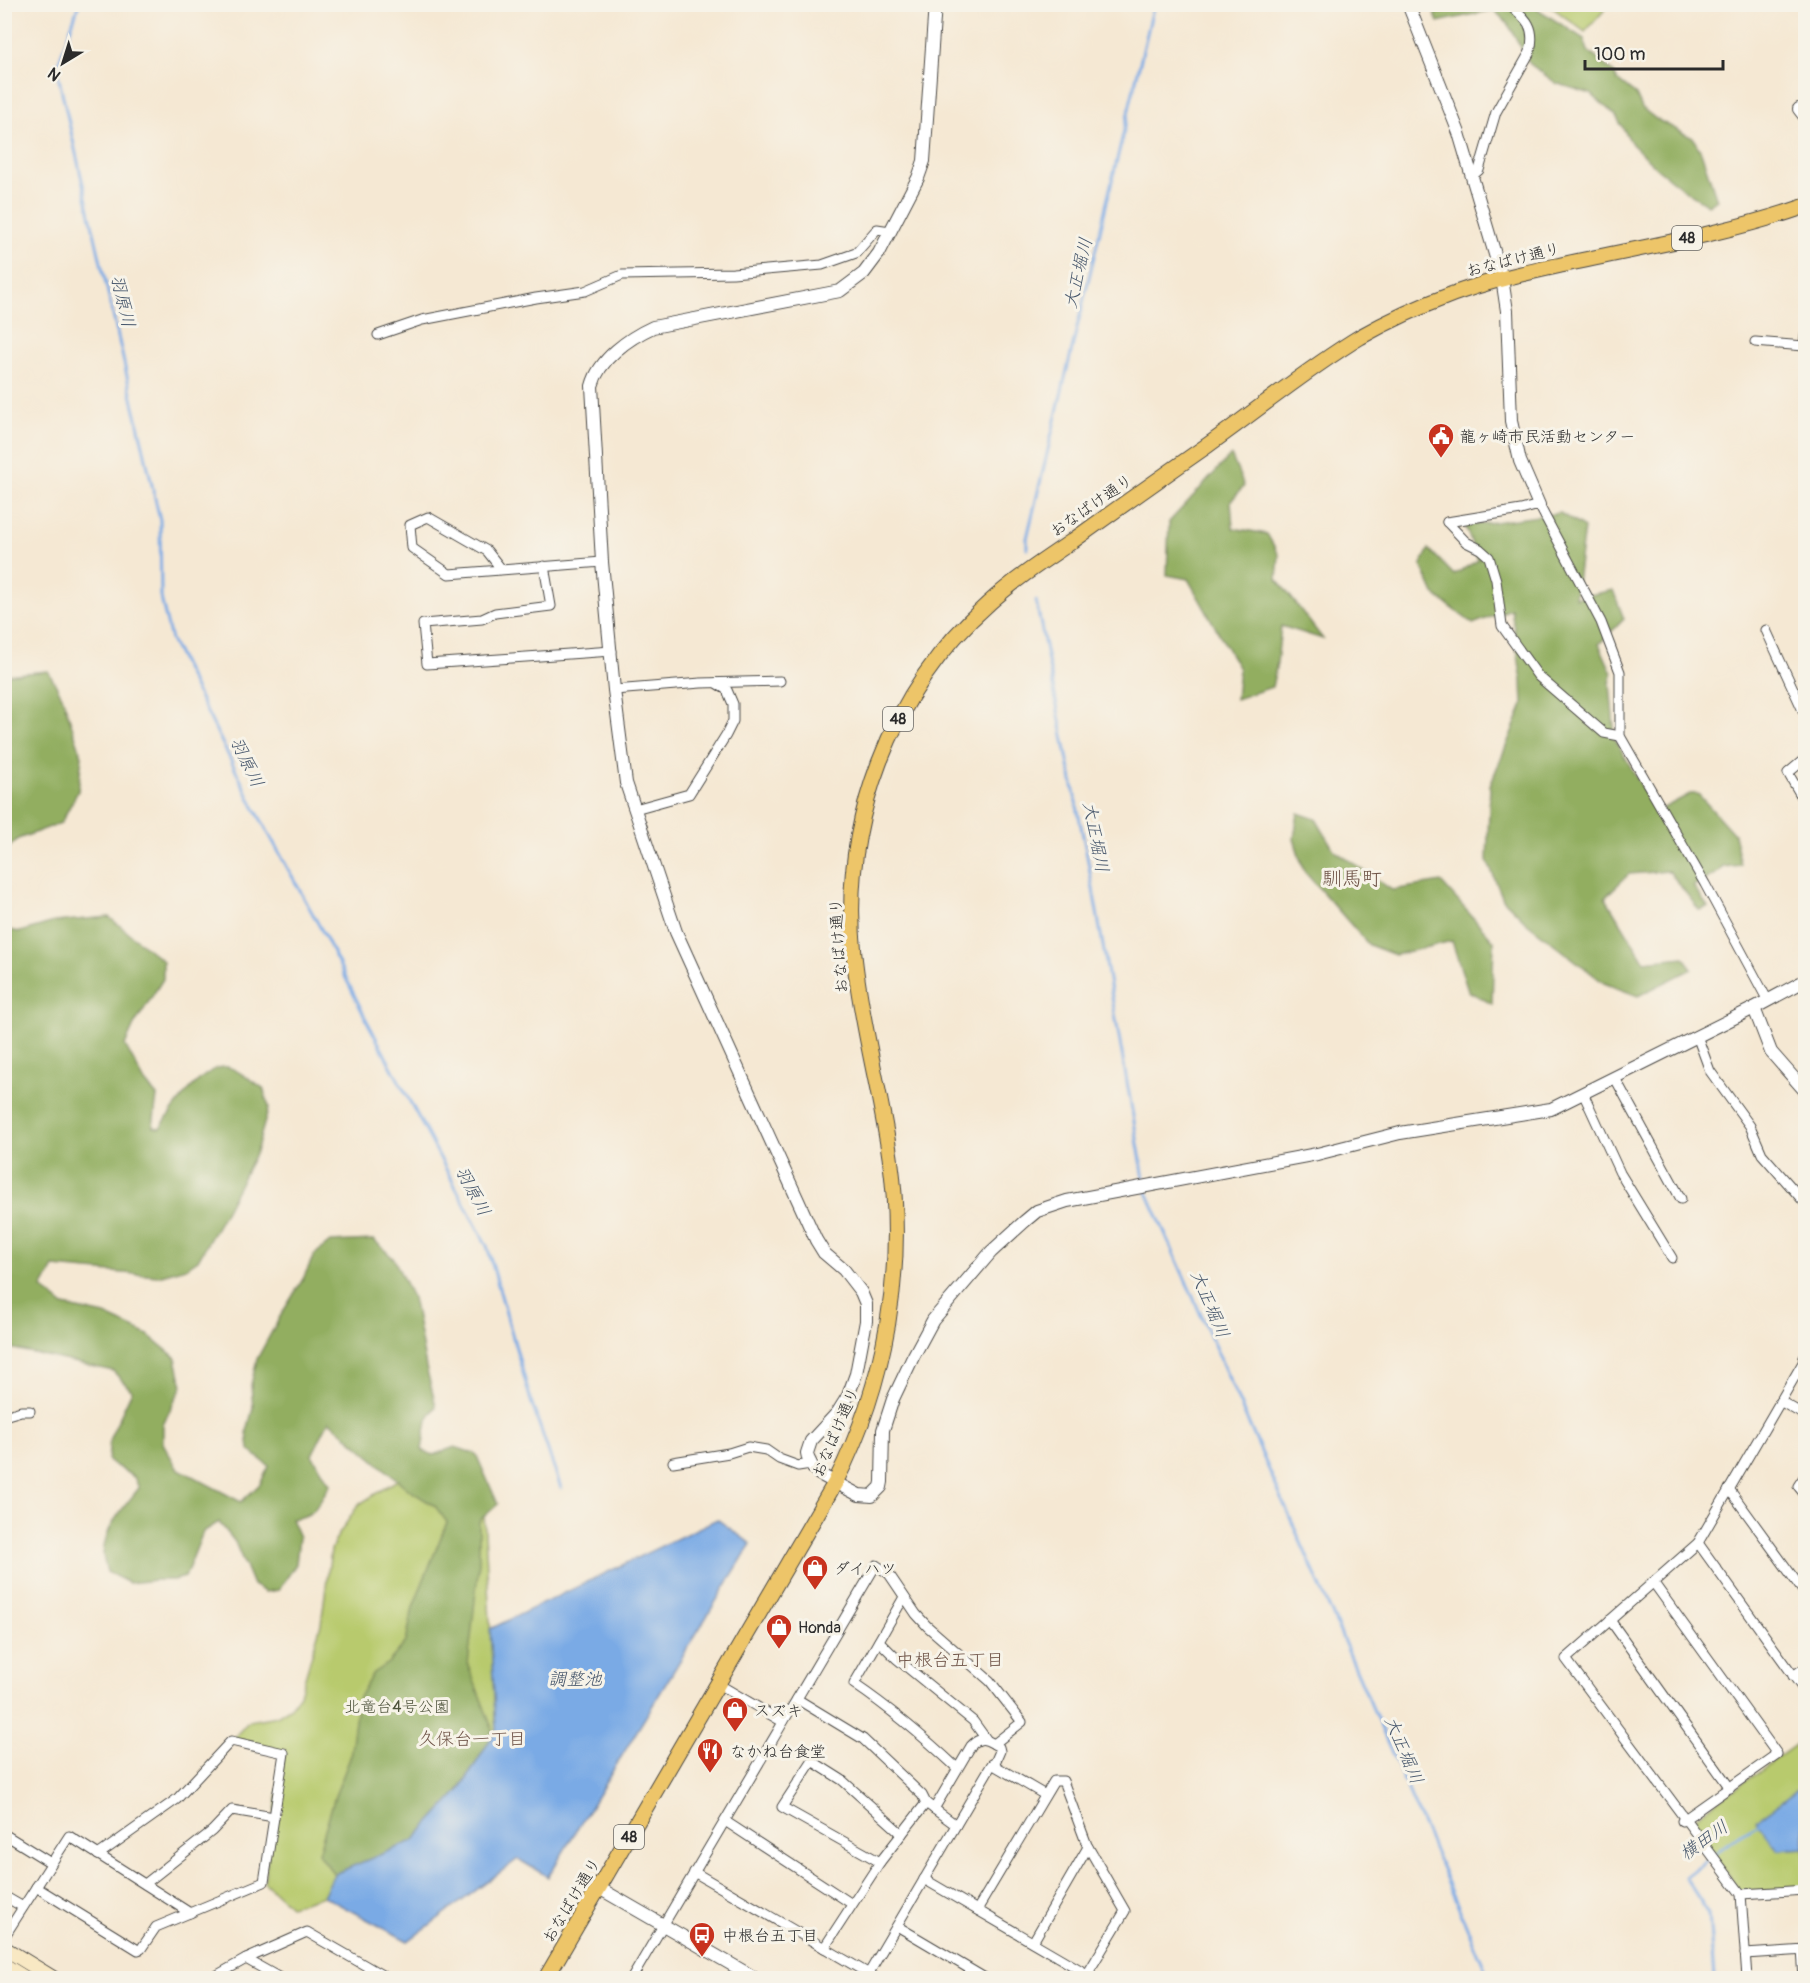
<svg xmlns="http://www.w3.org/2000/svg" width="1810" height="1983" viewBox="0 0 1810 1983" font-family="Pangolin,'Klee One',sans-serif">
<style>
.green{fill:#b8ca6d;stroke:#727a4c;stroke-width:1.5}
.forest{fill:#92ae60;stroke:#5e6c46;stroke-width:1.5}
.water{fill:#7aaae5;stroke:#526a88;stroke-width:1.5}
.lines{fill:none;stroke-linecap:round;stroke-linejoin:round}
.stream{stroke:#7aaae5;stroke-width:3}
.minor-casing{stroke:#494744;stroke-width:11}
.tertiary-casing{stroke:#494744;stroke-width:14}
.secondary-casing{stroke:#494744;stroke-width:16}
.primary-casing{stroke:#494744;stroke-width:17}
.minor{stroke:#fff;stroke-width:9}
.tertiary{stroke:#fff;stroke-width:12}
.secondary{stroke:#f8e8c3;stroke-width:14}
.primary{stroke:#edc569;stroke-width:15}
.labels{text-anchor:middle;stroke-width:6;stroke-linejoin:round;paint-order:stroke}
.shield{fill:#f7f3e8;stroke:#686764;stroke-width:1.5}
.shield-label{font-size:15px;font-weight:bold;fill:#2b2b2b}
.street-label{font-size:16px;fill:#2b2b2b;stroke:#f7f3e8}
.poi-label{font-size:16px;fill:#2b2b2b;stroke:#f7f3e8;text-anchor:start}
.park-label{font-size:16px;fill:#4e533c;stroke:#f7f3e8}
.water-label{font-size:18px;font-style:italic;fill:#47576c;stroke:#f7f3e8}
.neighbourhood-label{font-size:18px;fill:#6f5448;stroke:#f7f3e8}
.quarter-label{font-size:20px;fill:#6f5448;stroke:#f7f3e8}
</style>
<rect width="100%" height="100%" fill="#f7f3e8"/>
<filter id="ink" filterUnits="userSpaceOnUse"><feTurbulence type="fractalNoise" baseFrequency=".0167" numOctaves="2"/><feDisplacementMap in="SourceGraphic" scale="12" xChannelSelector="R" yChannelSelector="G"/><feConvolveMatrix kernelMatrix="1 2 1 2 8 2 1 2 1" color-interpolation-filters="sRGB"/></filter>
<filter id="wash" filterUnits="userSpaceOnUse"><feTurbulence type="fractalNoise" baseFrequency=".008" numOctaves="4" result="noise"/><feDisplacementMap in="SourceGraphic" scale="24" xChannelSelector="R" yChannelSelector="G"/><feGaussianBlur stdDeviation="1.35" result="paint"/><feColorMatrix in="noise" values="0 0 0 0 0 0 0 0 0 0 0 0 0 0 0 0 0 1.4 0 .05"/><feComposite in="paint" operator="in"/></filter>
<g filter="url(#wash)">
<rect width="100%" height="100%" fill="#f5e8d3"/>
<g class="green">
<path d="M 1549,5 L 1609,4 L 1609,5 L 1585,32 Z"/>
<path d="M 419,1466 L 484,1514 L 496,1730 L 460,1790 L 413,1841 L 335,1874 L 323,1896 L 290,1906 L 264,1882 L 284,1754 L 231,1741 L 249,1721 L 277,1716 L 291,1707 L 300,1694 L 321,1624 L 331,1550 L 337,1537 L 358,1505 Z"/>
<path d="M 1805,1738 L 1805,1890 L 1741,1894 L 1690,1821 Z"/>
</g>
<g class="forest">
<path d="M 1431,5 L 1536,5 L 1539,10 L 1584,39 L 1588,51 L 1614,73 L 1617,80 L 1636,95 L 1642,108 L 1656,119 L 1693,138 L 1701,152 L 1717,200 L 1708,205 L 1690,194 L 1658,169 L 1632,144 L 1616,116 L 1591,94 L 1556,83 L 1530,64 L 1508,24 L 1494,10 L 1438,22 Z"/>
<path d="M 1231,455 L 1244,486 L 1231,501 L 1233,528 L 1267,534 L 1279,555 L 1277,579 L 1323,639 L 1281,626 L 1277,663 L 1272,687 L 1236,699 L 1239,669 L 1188,579 L 1167,575 L 1169,522 Z"/>
<path d="M 1560,513 L 1584,528 L 1575,598 L 1613,590 L 1624,619 L 1599,644 L 1612,673 L 1610,684 L 1615,739 L 1656,812 L 1690,794 L 1698,794 L 1734,834 L 1741,865 L 1723,867 L 1717,873 L 1693,886 L 1708,907 L 1699,910 L 1669,871 L 1629,874 L 1605,897 L 1644,961 L 1684,957 L 1692,969 L 1638,996 L 1604,983 L 1526,922 L 1503,899 L 1487,860 L 1490,785 L 1523,705 L 1522,681 L 1511,609 L 1473,624 L 1434,594 L 1421,565 L 1429,549 L 1454,575 L 1478,560 L 1465,526 Z"/>
<path d="M 48,671 L 62,696 L 82,756 L 78,791 L 61,823 L 18,839 L 5,851 L 5,675 Z"/>
<path d="M 1298,813 L 1316,819 L 1334,850 L 1392,890 L 1441,882 L 1494,941 L 1492,1004 L 1468,991 L 1452,941 L 1395,955 L 1369,945 L 1304,871 L 1294,839 Z"/>
<path d="M 109,917 L 163,961 L 163,979 L 134,1025 L 125,1045 L 145,1082 L 157,1096 L 153,1127 L 160,1128 C 172,1111 202,1065 227,1067 C 236,1068 254,1083 263,1088 L 269,1107 L 256,1152 L 224,1214 L 198,1260 L 186,1268 L 158,1276 L 54,1267 L 42,1288 L 64,1306 L 105,1315 L 148,1335 L 176,1358 L 182,1386 L 163,1424 L 163,1443 L 177,1468 L 241,1502 L 260,1484 L 269,1466 L 249,1450 L 247,1431 L 253,1408 L 251,1385 L 257,1359 L 281,1315 L 303,1279 L 314,1255 L 330,1242 L 374,1240 L 394,1259 L 414,1302 L 426,1367 L 436,1406 L 427,1420 L 422,1450 L 433,1455 L 455,1447 L 476,1454 L 498,1504 L 479,1521 L 479,1562 L 468,1665 L 492,1728 L 490,1741 L 457,1793 L 413,1841 L 334,1874 L 318,1853 L 335,1796 L 350,1758 L 358,1699 L 373,1673 L 388,1663 L 406,1642 L 413,1607 L 447,1522 L 435,1506 L 409,1490 L 329,1421 L 312,1455 L 330,1484 C 319,1503 316,1517 291,1519 L 299,1537 L 296,1564 L 279,1590 L 265,1592 L 253,1585 L 235,1542 L 219,1522 L 203,1532 L 185,1577 L 174,1580 L 155,1580 L 129,1583 L 107,1572 C 106,1567 103,1559 103,1554 C 104,1528 124,1507 139,1488 L 134,1477 L 108,1461 L 110,1438 L 132,1391 L 113,1371 L 5,1347 L 4,929 L 20,932 L 54,922 Z"/>
</g>
<g class="water">
<path d="M 717,1519 L 751,1544 L 548,1877 L 518,1859 L 408,1941 L 323,1896 L 334,1874 L 413,1841 L 460,1790 L 496,1730 L 490,1629 Z"/>
<path d="M 1805,1784 L 1805,1848 L 1778,1850 L 1755,1821 Z"/>
</g>
<g class="lines">
<g class="stream">
<path d="M 79,4 L 59,62 L 58,75 L 160,520 L 161,598 L 171,640 L 253,805 L 326,938 L 367,1021 L 487,1246 L 531,1401 L 561,1488"/>
<path d="M 1027,549 L 1027,538 L 1154,4"/>
<path d="M 1036,601 L 1088,861 L 1145,1184"/>
<path d="M 1146,1190 L 1317,1579 L 1489,1978"/>
<path d="M 1714,1978 L 1709,1914 L 1685,1877 L 1731,1841 L 1762,1823"/>
</g>
</g>
</g>
<g filter="url(#ink)">
<g class="lines">
<g class="minor-casing">
<g id="minor">
<path d="M 1472,176 L 1479,170 L 1496,112 L 1530,52 C 1536,27 1527,19 1509,4"/>
<path d="M 378,335 L 422,320 L 536,298 L 585,291 L 622,275 L 733,273 L 822,265 L 856,253 L 877,229 L 890,231"/>
<path d="M 1755,342 L 1804,346 L 1806,329"/>
<path d="M 1447,522 L 1521,510 L 1539,505 L 1601,622 L 1620,672 L 1620,736 L 1705,884 L 1767,999"/>
<path d="M 1447,522 L 1466,542 L 1480,549 L 1489,557 L 1496,580 L 1502,626 L 1538,676 L 1604,733 L 1620,736"/>
<path d="M 544,566 L 551,606 L 495,613 L 482,619 L 423,624 L 427,664 L 612,651"/>
<path d="M 502,570 L 487,551 L 428,517 L 410,525 L 412,548 L 449,574 L 602,562"/>
<path d="M 1766,630 L 1806,717"/>
<path d="M 614,690 L 701,683 L 780,681"/>
<path d="M 1806,758 L 1788,773 L 1806,804"/>
<path d="M 635,809 L 689,794 L 726,735 L 733,721 L 733,704 L 727,690 L 716,683"/>
<path d="M 1697,1036 L 1710,1071 L 1750,1126 L 1762,1154 L 1806,1204"/>
<path d="M 1615,1078 L 1681,1199"/>
<path d="M 1583,1093 L 1620,1173 L 1672,1258"/>
<path d="M 1780,1401 L 1806,1416"/>
<path d="M 4,1416 L 21,1411 L 30,1411"/>
<path d="M 673,1462 L 729,1453 L 748,1447 L 766,1450 L 779,1459 L 798,1466 L 811,1464"/>
<path d="M 1806,1474 L 1798,1486 L 1806,1496"/>
<path d="M 1729,1489 L 1806,1595"/>
<path d="M 1698,1543 L 1806,1693"/>
<path d="M 1653,1582 L 1777,1754 L 1682,1821"/>
<path d="M 904,1597 L 854,1684 C 891,1709 925,1738 957,1768"/>
<path d="M 1610,1620 L 1730,1788"/>
<path d="M 879,1641 L 897,1659 L 973,1721 L 986,1739"/>
<path d="M 1793,1676 L 1806,1667"/>
<path d="M 718,1684 L 783,1722"/>
<path d="M 797,1699 L 863,1739 L 922,1795 L 926,1803 L 956,1825"/>
<path d="M 934,1809 L 971,1746 C 981,1735 988,1740 999,1747 L 1000,1751 L 994,1765"/>
<path d="M 725,1821 L 852,1904"/>
<path d="M 4,1834 L 51,1863"/>
<path d="M 880,1862 L 782,1807 L 812,1761 L 842,1780 L 902,1834"/>
<path d="M 694,1872 L 876,1978"/>
<path d="M 924,1879 L 1087,1974"/>
<path d="M 145,1884 L 212,1831 L 232,1810 L 274,1817"/>
<path d="M 36,1887 L 138,1950 L 141,1949 L 156,1927 L 264,1882 L 284,1753 L 231,1741 L 177,1799 L 98,1855"/>
<path d="M 1741,1894 L 1806,1890"/>
<path d="M 4,1896 L 23,1907"/>
<path d="M 977,1910 L 1054,1781 L 1063,1781 L 1087,1845 L 1125,1911 L 1085,1978"/>
<path d="M 897,1926 L 985,1978"/>
<path d="M 4,1937 L 69,1836 L 190,1913"/>
<path d="M 1033,1942 L 1088,1847"/>
<path d="M 824,1948 L 880,1862 L 926,1803"/>
<path d="M 1802,1950 L 1804,1978"/>
<path d="M 1745,1954 L 1806,1950"/>
<path d="M 246,1959 L 280,1978"/>
<path d="M 212,1978 L 246,1959 L 307,1932 L 387,1978"/>
<path d="M 632,1978 L 876,1565 L 889,1574 L 916,1614 L 927,1626 L 990,1681 L 1022,1722 L 994,1744"/>
<path d="M 866,1978 L 992,1764 L 1045,1795"/>
<path d="M 1747,1978 L 1741,1894 L 1566,1659 L 1698,1543 L 1805,1359"/>
</g>
</g>
<g class="tertiary-casing">
<g id="tertiary">
<path d="M 935,4 L 924,161 L 918,178 L 879,253 L 864,273 L 840,291 L 653,327 C 629,338 599,359 592,386 L 602,562 L 614,690 L 626,783 L 676,932 L 816,1240 L 824,1253 L 844,1270 L 861,1292 L 866,1304 L 866,1321 L 856,1374 L 848,1396 L 838,1412 L 811,1441 L 807,1453 L 808,1458 L 813,1468 L 819,1474 L 859,1495 L 872,1496 L 881,1487 L 882,1482 L 883,1430 L 893,1399 L 913,1357 L 933,1320 L 991,1252 L 1025,1221 L 1037,1211 L 1067,1201 L 1317,1154 L 1400,1133 L 1551,1109 L 1754,1008 L 1806,980"/>
<path d="M 1408,4 L 1459,133 L 1502,278 L 1507,311 L 1511,421 L 1520,461 L 1539,505"/>
<path d="M 1799,109 L 1806,118"/>
<path d="M 1754,1008 L 1771,1052 L 1806,1092"/>
<path d="M 1805,1359 L 1806,1359"/>
<path d="M 599,1888 L 755,1978"/>
</g>
</g>
<g class="secondary-casing">
<g id="secondary">
<path d="M 4,1948 L 53,1978"/>
<path d="M 4,1965 L 25,1978"/>
</g>
</g>
<g class="primary-casing">
<path id="primary" d="M 546,1978 L 835,1483 C 886,1383 906,1268 890,1157 C 880,1089 861,1023 854,955 C 840,825 890,690 989,603 C 1014,580 1043,561 1071,542 C 1117,509 1162,477 1208,445 C 1259,409 1307,369 1360,337 C 1390,320 1421,306 1453,294 C 1488,281 1525,273 1561,265 C 1643,247 1726,234 1806,206"/>
</g>
<use href="#minor" class="minor"/>
<use href="#tertiary" class="tertiary"/>
<use href="#secondary" class="secondary"/>
<use href="#primary" class="primary"/>
</g>
</g>
<defs>
<g id="civic-pin" transform="scale(1.35)"><path d="M0 17L-7.5 6A9.5 9.5 0 1 1 7.5 6Z" fill="#c8321e" stroke="#f7f3e8"/><path d="M-.6-6.5H3V-4.5H.6V-3L4-1V1h2V6H-6V1h2V-1L-.6-3ZM-1.2 2.5V6h2.4V2.5Z" fill="#fff"/></g>
<g id="shop-pin" transform="scale(1.35)"><path d="M0 17L-7.5 6A9.5 9.5 0 1 1 7.5 6Z" fill="#c8321e" stroke="#f7f3e8"/><path d="M-5-2.5h2.3a2.7 3.5 0 0 1 5.4 0H5L5.5 6h-11ZM-1.5-2.5h3a1.5 2.3 0 0 0-3 0Z" fill="#fff"/></g>
<g id="restaurant-pin" transform="scale(1.35)"><path d="M0 17L-7.5 6A9.5 9.5 0 1 1 7.5 6Z" fill="#c8321e" stroke="#f7f3e8"/><path d="M-5-6h1v4h1v-4h1v4h1v-4h1v5L-1.5 .5V6h-2V.5L-5-1ZM5-6V6H3V1.5H1.5Q1.5-4 5-6Z" fill="#fff"/></g>
<g id="bus-pin" transform="scale(1.35)"><path d="M0 17L-7.5 6A9.5 9.5 0 1 1 7.5 6Z" fill="#c8321e" stroke="#f7f3e8"/><path d="M-5-6H5V4H4V6H2V4H-2V6H-4V4H-5ZM-3.5-4V0h7V-4ZM-3.5 1.2v1.5H-2V1.2ZM2 1.2v1.5H3.5V1.2Z" fill="#fff"/></g>
</defs>
<g fill-rule="evenodd">
<use href="#civic-pin" x="1441" y="436"/>
<use href="#shop-pin" x="815" y="1568"/>
<use href="#shop-pin" x="779" y="1627"/>
<use href="#shop-pin" x="735" y="1710"/>
<use href="#restaurant-pin" x="710" y="1751"/>
<use href="#bus-pin" x="702" y="1935"/>
</g>
<g class="labels">
<g class="shield">
<rect x="1672" y="226" width="30" height="24" rx="4.5"/>
<rect x="883" y="707" width="30" height="24" rx="4.5"/>
<rect x="614" y="1825" width="30" height="24" rx="4.5"/>
</g>
<g class="shield-label">
<text x="1687" y="243">48</text>
<text x="898" y="724">48</text>
<text x="629" y="1842">48</text>
</g>
<g class="street-label">
<text transform="translate(1513 259) rotate(-14)" y="6">おなばけ通り</text>
<text transform="translate(1091 505) rotate(-35)" y="6">おなばけ通り</text>
<text transform="translate(838 946) rotate(-94)" y="6">おなばけ通り</text>
<text transform="translate(835 1432) rotate(-67)" y="6">おなばけ通り</text>
<text transform="translate(571 1900) rotate(-59)" y="6">おなばけ通り</text>
</g>
<g class="poi-label">
<text x="1460" y="442">龍ヶ崎市民活動センター</text>
<text x="834" y="1574">ダイハツ</text>
<text x="798" y="1633">Honda</text>
<text x="754" y="1716">スズキ</text>
<text x="730" y="1757">なかね台食堂</text>
<text x="722" y="1941">中根台五丁目</text>
</g>
<g class="park-label">
<text x="397" y="1712">北竜台4号公園</text>
</g>
<g class="water-label">
<text transform="translate(1078 273) rotate(-77)" y="6">大正堀川</text>
<text transform="translate(123 301) rotate(77)" y="6">羽原川</text>
<text transform="translate(247 762) rotate(64)" y="6">羽原川</text>
<text transform="translate(1096 837) rotate(79)" y="6">大正堀川</text>
<text transform="translate(473 1191) rotate(62)" y="6">羽原川</text>
<text transform="translate(1210 1304) rotate(67)" y="6">大正堀川</text>
<text x="575" y="1685">調整池</text>
<text transform="translate(1404 1750) rotate(67)" y="6">大正堀川</text>
<text transform="translate(1704 1840) rotate(-35)" y="6">横田川</text>
</g>
<g class="neighbourhood-label">
<text x="950" y="1666">中根台五丁目</text>
<text x="472" y="1745">久保台一丁目</text>
</g>
<g class="quarter-label">
<text x="1352" y="885">馴馬町</text>
</g>
</g>
<rect width="1810" height="1983" fill="none" stroke="#f7f3e8" stroke-width="24"/>
<g transform="translate(63 63) rotate(218)" stroke="#f7f3e8" stroke-width="4.5" paint-order="stroke">
<path d="M0-4.5L10 22L0 15L-10 22Z" fill="#2b2b2b"/>
<text y="-9" font-size="16" font-weight="bold" text-anchor="middle" fill="#2b2b2b">N</text>
</g>
<path d="M1585 60v9h138v-9" fill="none" stroke="#2b2b2b" stroke-width="3"/>
<text x="1594" y="60" font-size="18" fill="#2b2b2b" stroke="#f7f3e8" stroke-width="4.5" paint-order="stroke">100 m</text>
</svg>
